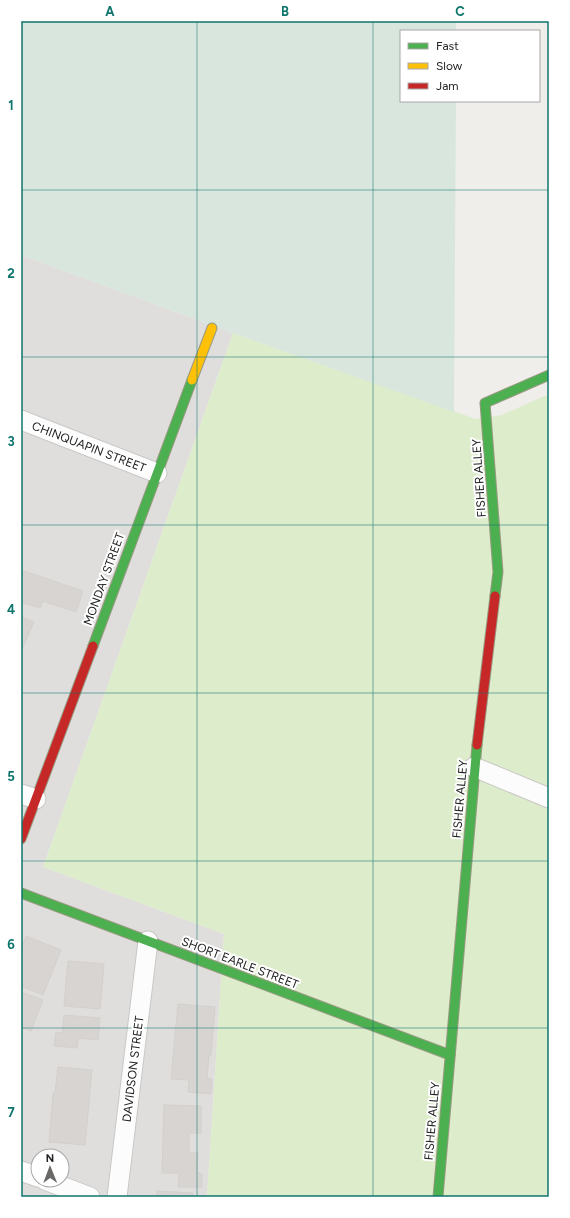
<svg xmlns="http://www.w3.org/2000/svg" width="570" height="1218" viewBox="0 0 570 1218" font-family="Figtree,sans-serif">
<style>
.residential{fill:#dfdedc;fill-rule:evenodd}
.grass{fill:#ddeccb}
.wetland{fill:#d9e6de}
.building{fill:#d7d4d2;stroke:#d3d0cc}
.lines{fill:none;stroke-linecap:round;stroke-linejoin:round}
.street-casing{stroke:#c9c8c7;stroke-width:21}
.fast-casing{stroke:#999a82;stroke-width:11}
.slow-casing{stroke:#999a82;stroke-width:11}
.jam-casing{stroke:#999a82;stroke-width:11}
.street{stroke:#fdfcfc;stroke-width:19}
.fast{stroke:#4caf50;stroke-width:9}
.slow{stroke:#ffc107;stroke-width:9}
.jam{stroke:#c62828;stroke-width:9}
.grid{fill:none;stroke:#0f766e;stroke-width:1;stroke-opacity:0.55}
.labels{text-anchor:middle;stroke-width:4;stroke-linejoin:round;paint-order:stroke}
.street-label{font-size:12px;fill:#222;stroke:#fff}
.neatline{fill:none;stroke:#0f766e;stroke-width:1.5}
.grid-label{font-size:13px;text-anchor:middle;font-weight:bold;fill:#0f766e}
</style>
<rect width="100%" height="100%" fill="#f0eeeb"/>
<path class="residential" d="M 21,255 L 233,333 L 43,867 L 224,934 L 207,1197 L 21,1197 ZM 38,1156 L 62,1156 L 62,1180 L 38,1180 Z"/>
<path class="grass" d="M 233,333 L 476,419 L 502,415 L 549,394 L 549,1197 L 207,1197 L 224,934 L 43,867 Z"/>
<path class="wetland" d="M 21,21 L 456,21 L 456,31 L 401,31 L 401,101 L 456,101 L 454,412 L 233,333 L 21,255 Z"/>
<g class="building">
<path d="M 21,570 L 83,591 L 76,612 L 43,601 L 40,608 L 21,602 Z"/>
<path d="M 21,617 L 34,622 L 22,649 L 21,649 Z"/>
<path d="M 26,936 L 61,950 L 43,995 L 21,986 L 21,950 Z"/>
<path d="M 68,961 L 104,964 L 100,1009 L 64,1006 Z"/>
<path d="M 21,992 L 43,1000 L 31,1031 L 21,1027 Z"/>
<path d="M 178,1004 L 215,1007 L 211,1055 L 209,1055 L 207,1078 L 212,1079 L 211,1094 L 188,1092 L 189,1080 L 171,1079 Z"/>
<path d="M 64,1015 L 100,1018 L 98,1040 L 78,1038 L 77,1048 L 54,1046 L 56,1032 L 62,1033 Z"/>
<path d="M 58,1067 L 92,1070 L 85,1145 L 49,1142 L 53,1093 L 55,1093 Z"/>
<path d="M 164,1105 L 201,1106 L 201,1133 L 189,1133 L 189,1153 L 198,1153 L 197,1173 L 202,1174 L 202,1187 L 178,1187 L 179,1173 L 162,1173 Z"/>
<path d="M 157,1191 L 193,1193 L 192,1197 L 157,1197 Z"/>
</g>
<g class="lines">
<g class="street-casing">
<g id="street">
<path d="M 21,420 L 157,473"/>
<path d="M 474,767 L 549,798"/>
<path d="M 21,794 L 36,799"/>
<path d="M 21,1171 L 38,1177"/>
<path d="M 45,1180 L 90,1197"/>
<path d="M 117,1197 L 148,941"/>
</g>
</g>
<g class="fast-casing">
<g id="fast">
<path d="M 495,596 L 498,572 L 485,403 L 549,375"/>
<path d="M 93,646 L 192,380"/>
<path d="M 21,893 L 450,1055"/>
<path d="M 438,1197 L 477,745"/>
</g>
</g>
<g class="slow-casing">
<path id="slow" d="M 192,380 L 212,328"/>
</g>
<g class="jam-casing">
<g id="jam">
<path d="M 477,745 L 495,596"/>
<path d="M 21,839 L 93,646"/>
</g>
</g>
<use href="#street" class="street"/>
<use href="#fast" class="fast"/>
<use href="#slow" class="slow"/>
<use href="#jam" class="jam"/>
</g>
<path class="grid" d="M 197,21 L 197,1197M 373,21 L 373,1197M 21,190 L 549,190M 21,357 L 549,357M 21,525 L 549,525M 21,693 L 549,693M 21,861 L 549,861M 21,1028 L 549,1028"/>
<g class="labels">
<g class="street-label">
<text transform="translate(89 447) rotate(21)" y="4">CHINQUAPIN STREET</text>
<text transform="translate(479 478) rotate(-94)" y="4">FISHER ALLEY</text>
<text transform="translate(104 579) rotate(-70)" y="4">MONDAY STREET</text>
<text transform="translate(460 799) rotate(-85)" y="4">FISHER ALLEY</text>
<text transform="translate(240 963) rotate(21)" y="4">SHORT EARLE STREET</text>
<text transform="translate(133 1069) rotate(-83)" y="4">DAVIDSON STREET</text>
<text transform="translate(432 1121) rotate(-85)" y="4">FISHER ALLEY</text>
</g>
</g>
<rect width="570" height="1218" fill="none" stroke="#ffffff" stroke-width="44"/>
<rect x="400" y="30" width="140" height="72" fill="#ffffff" stroke="#a7a7a7"/>
<rect x="408" y="43" width="20" height="6" fill="#4caf50" stroke="#a7a7a7"/>
<text x="436" y="50" font-size="12" fill="#222222">Fast</text>
<rect x="408" y="63" width="20" height="6" fill="#ffc107" stroke="#a7a7a7"/>
<text x="436" y="70" font-size="12" fill="#222222">Slow</text>
<rect x="408" y="83" width="20" height="6" fill="#c62828" stroke="#a7a7a7"/>
<text x="436" y="90" font-size="12" fill="#222222">Jam</text>
<g transform="translate(50 1168) rotate(359)"><circle r="19" fill="#ffffff" stroke="#a7a7a7"/>
<path d="M0-3L7 15L0 10L-7 15Z" fill="#6a6968"/>
<text y="-6" font-size="11" font-weight="bold" text-anchor="middle" fill="#222222">N</text>
</g>
<rect x="22" y="22" width="526" height="1174" class="neatline"/>
<g class="grid-label">
<text x="110" y="16">A</text>
<text x="285" y="16">B</text>
<text x="460" y="16">C</text>
<text x="11" y="110">1</text>
<text x="11" y="278">2</text>
<text x="11" y="446">3</text>
<text x="11" y="614">4</text>
<text x="11" y="781">5</text>
<text x="11" y="949">6</text>
<text x="11" y="1117">7</text>
</g>
</svg>
